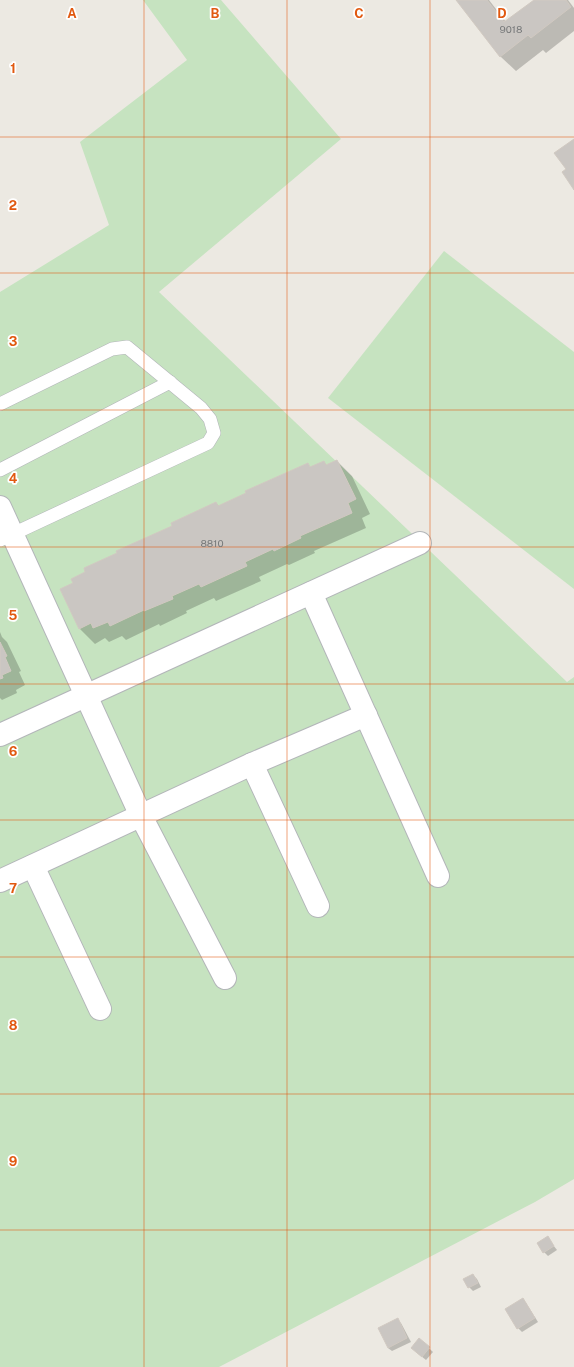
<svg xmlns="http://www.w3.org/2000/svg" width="574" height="1367" viewBox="0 0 574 1367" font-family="'Public Sans',sans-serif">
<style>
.green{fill:#c6e3c0}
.shadow{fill:#0003}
.building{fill:#cac6c2;stroke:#d1c9c1}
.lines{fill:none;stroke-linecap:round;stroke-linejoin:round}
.lane-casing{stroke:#b3b6b9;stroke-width:14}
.street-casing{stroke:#b3b6b9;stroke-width:24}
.lane{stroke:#fff;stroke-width:13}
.street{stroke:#fff;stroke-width:22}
.grid{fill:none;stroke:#e15910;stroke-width:1;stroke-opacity:0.55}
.labels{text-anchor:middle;stroke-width:3.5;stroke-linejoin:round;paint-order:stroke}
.number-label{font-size:10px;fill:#77797a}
.grid-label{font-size:13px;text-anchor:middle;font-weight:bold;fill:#e15910;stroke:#fff;stroke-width:3.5;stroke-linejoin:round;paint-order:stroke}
</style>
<rect width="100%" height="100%" fill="#ece9e2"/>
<g class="green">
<path d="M 143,0 L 221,0 L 341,139 L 159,292 L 567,682 L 574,677 L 574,1179 L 535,1202 L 219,1367 L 0,1367 L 0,292 L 109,225 L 80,142 L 187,60 Z"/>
<path d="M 444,251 L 574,352 L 574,589 L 328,398 Z"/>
</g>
<g class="shadow">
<path d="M 457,0 L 489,0 L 506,22 L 536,0 L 568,0 L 574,8 L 574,31 L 546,53 L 543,50 L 516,71 L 501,57 Z"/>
<path d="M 337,461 L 352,476 L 370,514 L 362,518 L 366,528 L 314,551 L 315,553 L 289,565 L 287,564 L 259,577 L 261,581 L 216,601 L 214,598 L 186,611 L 187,613 L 160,626 L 159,624 L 126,640 L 122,636 L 109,642 L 105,638 L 95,644 L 80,629 L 62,590 L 216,503 L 219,506 L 324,462 L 327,466 Z"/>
<path d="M 0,632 L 2,637 L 7,642 L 21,671 L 19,672 L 25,685 L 16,690 L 17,693 L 2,700 L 0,698 Z"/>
<path d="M 547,1237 L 557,1250 L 548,1256 L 544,1252 Z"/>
<path d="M 473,1275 L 477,1279 L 481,1287 L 473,1291 L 469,1287 Z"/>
<path d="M 522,1299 L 526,1303 L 538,1322 L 522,1332 L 518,1328 Z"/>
<path d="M 397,1320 L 401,1323 L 411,1342 L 392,1351 L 388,1348 Z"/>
<path d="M 419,1339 L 433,1352 L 426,1360 L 416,1352 Z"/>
</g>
<g class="building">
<path d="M 456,0 L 487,0 L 504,22 L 534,0 L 566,0 L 571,7 L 531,38 L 528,35 L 500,57 Z"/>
<path d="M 574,139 L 574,190 L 562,172 L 566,169 L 554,153 Z"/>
<path d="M 337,460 L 356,499 L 348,503 L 352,513 L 300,536 L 301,538 L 274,551 L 273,549 L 245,562 L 247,566 L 201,587 L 199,584 L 172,596 L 173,599 L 144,611 L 144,610 L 110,626 L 108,622 L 93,628 L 91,623 L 79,629 L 60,589 L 73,583 L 71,579 L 85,572 L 84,568 L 117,553 L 116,551 L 172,526 L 171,523 L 216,502 L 218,506 L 246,493 L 245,491 L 308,463 L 310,467 L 324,461 L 326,465 Z"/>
<path d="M 0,642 L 7,656 L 5,657 L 11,671 L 2,675 L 3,678 L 0,679 Z"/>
<path d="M 548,1236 L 554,1246 L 543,1253 L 537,1243 Z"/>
<path d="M 473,1274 L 478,1283 L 468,1288 L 463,1279 Z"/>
<path d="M 523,1298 L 535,1318 L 517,1329 L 505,1309 Z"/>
<path d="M 398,1318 L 407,1338 L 388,1348 L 378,1328 Z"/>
<path d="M 419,1338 L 430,1347 L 422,1357 L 411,1348 Z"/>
</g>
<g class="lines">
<g class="lane-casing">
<g id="lane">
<path d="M 0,404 L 112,349 L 127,347 L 201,408 L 210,419 L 214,433 L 208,443 L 0,540"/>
<path d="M 0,470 L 170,382"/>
</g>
</g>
<g class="street-casing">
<g id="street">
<path d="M 0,507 L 141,816 L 225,978"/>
<path d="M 311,593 L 438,876"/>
<path d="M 0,735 L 420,543"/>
<path d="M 252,764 L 318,906"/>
<path d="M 33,866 L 100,1009"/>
<path d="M 0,881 L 252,764 L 366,715"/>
</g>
</g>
<use href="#lane" class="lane"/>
<use href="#street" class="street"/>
</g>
<path class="grid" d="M 144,0 L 144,1367M 287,0 L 287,1367M 430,0 L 430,1367M 0,137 L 574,137M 0,273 L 574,273M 0,410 L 574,410M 0,547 L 574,547M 0,684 L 574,684M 0,820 L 574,820M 0,957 L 574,957M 0,1094 L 574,1094M 0,1230 L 574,1230"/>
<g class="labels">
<g class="number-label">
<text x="511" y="33">9018</text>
<text x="212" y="547">8810</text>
</g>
</g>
<g class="grid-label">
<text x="72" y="18">A</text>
<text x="215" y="18">B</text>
<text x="359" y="18">C</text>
<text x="502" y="18">D</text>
<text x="13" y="73">1</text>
<text x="13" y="210">2</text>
<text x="13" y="346">3</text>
<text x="13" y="483">4</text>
<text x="13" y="620">5</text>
<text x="13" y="756">6</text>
<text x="13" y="893">7</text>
<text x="13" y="1030">8</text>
<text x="13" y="1166">9</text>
</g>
</svg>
